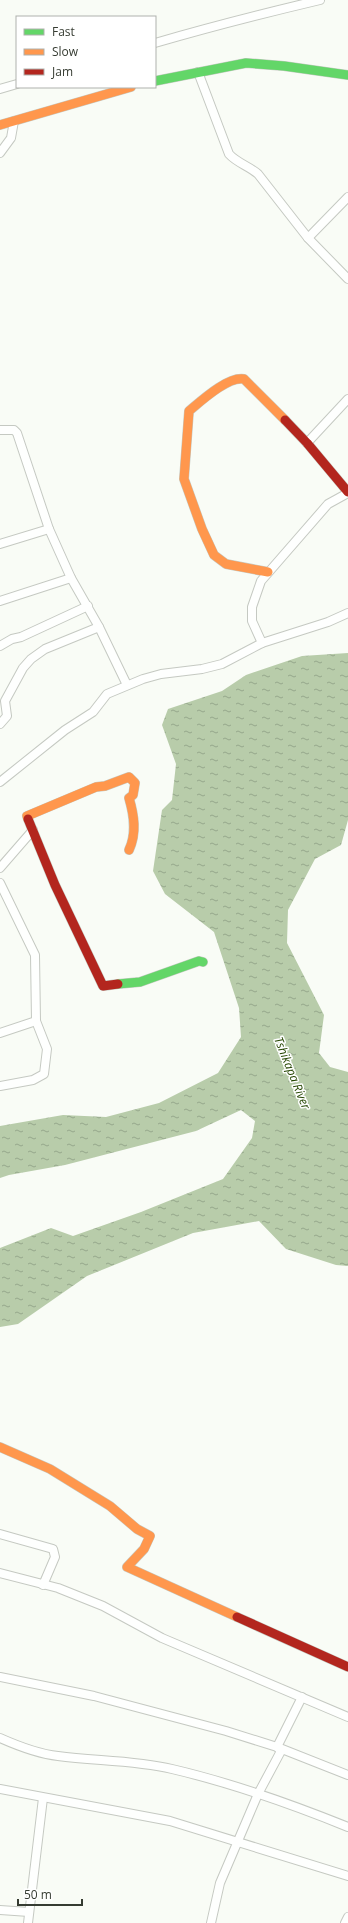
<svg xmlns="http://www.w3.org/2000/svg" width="348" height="1923" viewBox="0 0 348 1923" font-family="'Open Sans',sans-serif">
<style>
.water{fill:url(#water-ripples)}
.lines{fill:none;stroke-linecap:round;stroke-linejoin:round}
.street-casing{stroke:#c5c9c2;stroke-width:10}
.fast-casing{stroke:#c5c9c2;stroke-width:10}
.slow-casing{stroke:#c5c9c2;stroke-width:10}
.jam-casing{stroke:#c5c9c2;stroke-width:10}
.street{stroke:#fefffe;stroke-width:8}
.fast{stroke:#63d668;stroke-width:9}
.slow{stroke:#ff974d;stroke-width:9}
.jam{stroke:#b3261e;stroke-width:9}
.labels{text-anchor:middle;stroke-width:3;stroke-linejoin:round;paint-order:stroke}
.water-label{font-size:12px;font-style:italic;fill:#254602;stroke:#fff}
</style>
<defs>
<pattern id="water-ripples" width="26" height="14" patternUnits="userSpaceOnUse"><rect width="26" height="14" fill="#b8ccaa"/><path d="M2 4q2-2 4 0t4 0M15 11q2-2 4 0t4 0" fill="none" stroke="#96a78b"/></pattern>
</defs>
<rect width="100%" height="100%" fill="#f9fcf6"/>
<path class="water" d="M 348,653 L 348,820 L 341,845 L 315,859 L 288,910 L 287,943 L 324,1015 L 319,1053 L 330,1067 L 348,1072 L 348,1266 L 336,1265 L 286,1249 L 259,1221 L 193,1233 L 87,1276 L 18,1324 L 0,1327 L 0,1248 L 51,1228 L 73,1236 L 141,1212 L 223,1179 L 252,1138 L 255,1121 L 241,1110 L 196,1131 L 65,1165 L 9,1175 L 0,1178 L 0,1126 L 63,1115 L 106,1117 L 159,1103 L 218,1073 L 241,1037 L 239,1008 L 214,932 L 165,894 L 153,871 L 162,810 L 172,800 L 176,764 L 162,725 L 168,709 L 222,691 L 246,675 L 302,656 Z"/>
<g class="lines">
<g class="street-casing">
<g id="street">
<path d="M 155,43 C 210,27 265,13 320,0"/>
<path d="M 198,72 L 229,154 C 237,163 249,166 258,174 L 308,238 L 348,279"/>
<path d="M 0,89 L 17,84"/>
<path d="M 0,153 L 11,138 L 14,121"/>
<path d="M 308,238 L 348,197"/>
<path d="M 0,430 L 14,430 L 17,433 L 49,529 L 71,578 L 99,627 L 127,685"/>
<path d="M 307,443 L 348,399"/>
<path d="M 0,544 L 49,529"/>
<path d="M 0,601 L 71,578"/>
<path d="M 262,643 L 252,621 L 252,607 L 261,581 L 328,504 L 348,493"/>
<path d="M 0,646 L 12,639 L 21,637 L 88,606"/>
<path d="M 0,724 L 7,716 L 5,701 L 23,668 L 31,659 L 45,649 L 99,627"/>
<path d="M 0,782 L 65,730 L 93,712 L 107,694 L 143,679 L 161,674 L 202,669 L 222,664 L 262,643 L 328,622 L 348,613"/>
<path d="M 0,868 L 33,830"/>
<path d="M 0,883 L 35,955 L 36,1021 L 47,1049 L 44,1074 L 33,1080 L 0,1086"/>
<path d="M 0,1033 L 36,1021"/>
<path d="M 0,1534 L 53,1549 L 55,1557 L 43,1585"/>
<path d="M 0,1573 L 58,1588 L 103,1606 L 162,1638 L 348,1717"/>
<path d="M 0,1677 L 94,1696 L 226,1731 L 277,1747 L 348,1775"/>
<path d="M 0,1738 C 18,1746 38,1754 58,1756 C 96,1761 135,1760 172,1769 C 232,1783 291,1804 348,1827"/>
<path d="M 0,1789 L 170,1821 L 348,1876"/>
<path d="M 0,1910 L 29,1912"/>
<path d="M 28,1923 L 43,1798"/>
<path d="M 211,1923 L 220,1883 L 258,1794 L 281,1751 L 277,1747 L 302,1697"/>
<path d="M 345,1923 L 348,1917"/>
</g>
</g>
<g class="fast-casing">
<g id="fast">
<path d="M 155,81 L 246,63 L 284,66 L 348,75"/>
<path d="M 118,984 L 140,982 L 199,961 L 203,962"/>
</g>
</g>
<g class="slow-casing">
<g id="slow">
<path d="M 0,125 L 131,87"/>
<path d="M 268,572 L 226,564 L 214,555 L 202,529 L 184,479 L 189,411 C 201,401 228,376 244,379 L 285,420"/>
<path d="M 28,819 L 27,816 L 96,787 L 105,786 L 129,777 L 135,783 L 133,795 L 129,798 C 134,815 137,833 129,850"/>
<path d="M 0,1447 L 50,1469 L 110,1506 L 137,1529 L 150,1536 L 144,1549 L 127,1567 L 237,1617"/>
</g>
</g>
<g class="jam-casing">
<g id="jam">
<path d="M 285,420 L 307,443 L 348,492"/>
<path d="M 28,819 L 55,885 L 103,986 L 118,984"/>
<path d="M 237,1617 L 348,1667"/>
</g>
</g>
<use href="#street" class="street"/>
<use href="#fast" class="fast"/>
<use href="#slow" class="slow"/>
<use href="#jam" class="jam"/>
</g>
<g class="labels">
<g class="water-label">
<text transform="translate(292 1073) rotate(68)" y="4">Tshikapa River</text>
</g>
</g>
<rect x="16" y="16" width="140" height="72" fill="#ffffff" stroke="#afb1ad"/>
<rect x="24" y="29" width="20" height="6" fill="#63d668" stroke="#afb1ad"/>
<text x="52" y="36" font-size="12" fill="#363c32">Fast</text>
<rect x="24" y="49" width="20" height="6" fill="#ff974d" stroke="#afb1ad"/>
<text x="52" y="56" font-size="12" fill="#363c32">Slow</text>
<rect x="24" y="69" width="20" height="6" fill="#b3261e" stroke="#afb1ad"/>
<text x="52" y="76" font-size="12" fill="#363c32">Jam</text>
<path d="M18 1899v6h64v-6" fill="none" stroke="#363c32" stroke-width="2"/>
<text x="24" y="1899" font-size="12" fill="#363c32" stroke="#ffffff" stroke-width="3" paint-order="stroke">50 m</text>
</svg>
